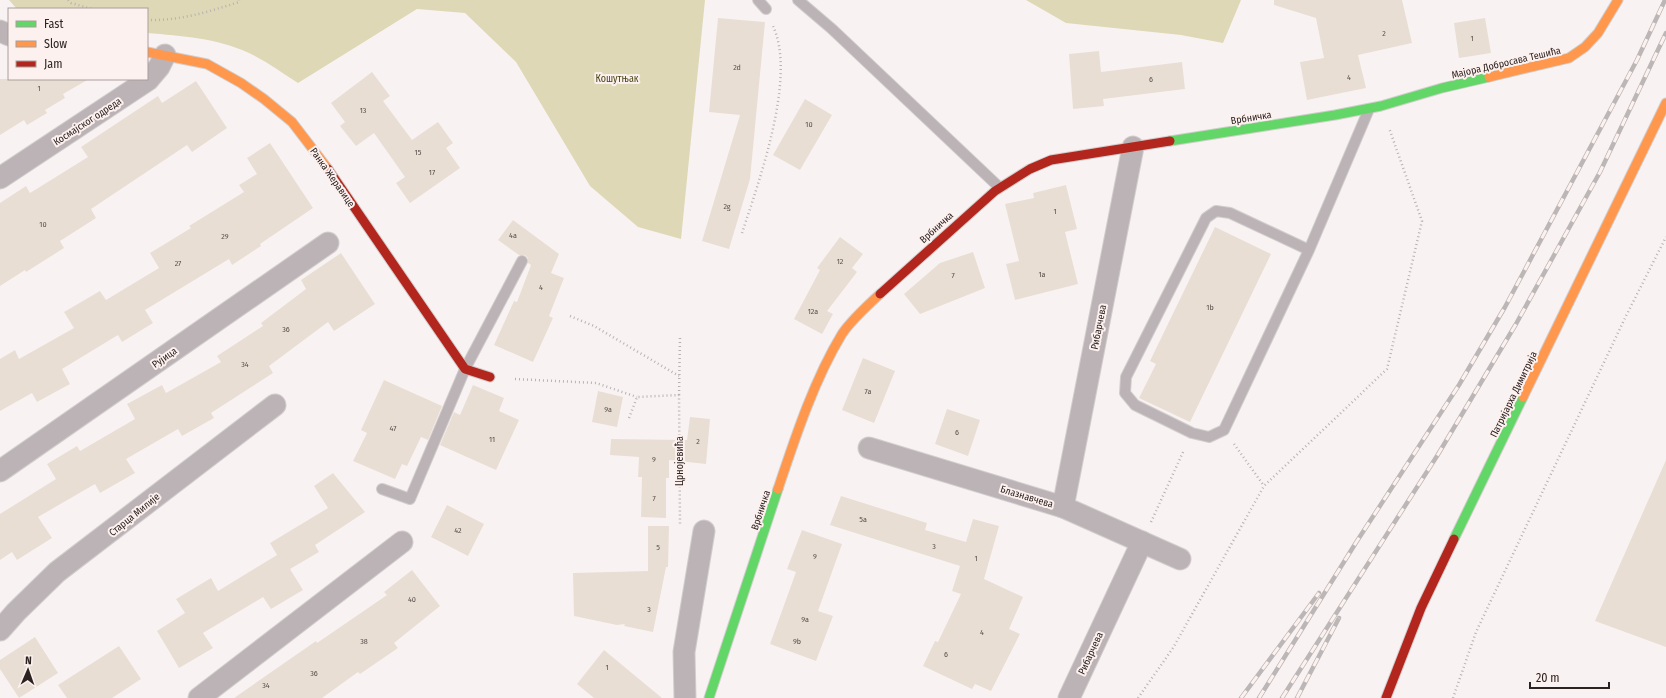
<svg xmlns="http://www.w3.org/2000/svg" width="1666" height="698" viewBox="0 0 1666 698" font-family="'Fira Sans Condensed',sans-serif">
<style>
.forest{fill:#ded8b6}
.building{fill:#e9ded4}
.lines{fill:none;stroke-linecap:round;stroke-linejoin:round}
.lane-casing{stroke:#d2cecd;stroke-width:12}
.street-casing{stroke:#d2cecd;stroke-width:23}
.fast-casing{stroke:#d2cecd;stroke-width:11}
.slow-casing{stroke:#d2cecd;stroke-width:11}
.jam-casing{stroke:#d2cecd;stroke-width:11}
.path{stroke:#b8b2b2;stroke-width:2.5;stroke-dasharray:1 3;stroke-linecap:butt}
.lane{stroke:#bcb3b6;stroke-width:10}
.street{stroke:#bcb3b6;stroke-width:21}
.fast{stroke:#63d668;stroke-width:9}
.slow{stroke:#ff974d;stroke-width:9}
.jam{stroke:#b3261e;stroke-width:9}
.rail-casing{stroke:#bcb7b6;stroke-width:4.5}
.rail{stroke:#fcf1ee;stroke-width:3;stroke-dasharray:9;stroke-linecap:butt}
.labels{text-anchor:middle;stroke-width:4;stroke-linejoin:round;paint-order:stroke}
.number-label{font-size:8px;fill:#5b514d}
.street-label{font-size:10px;fill:#2c2220;stroke:#fcf1ee}
.park-label{font-size:10px;fill:#4b4617;stroke:#fcf1ee}
</style>
<rect width="100%" height="100%" fill="#f8f3f2"/>
<g class="forest">
<path d="M 9,0 L 705,0 L 681,239 L 638,227 L 590,186 L 516,62 L 465,13 L 417,9 L 298,83 C 282,73 266,61 249,53 C 216,38 182,36 147,33 L 147,9 L 20,9 L 16,8 Z"/>
<path d="M 1026,0 L 1241,0 L 1223,43 L 1181,35 L 1066,23 Z"/>
</g>
<g class="building">
<path d="M 1274,0 L 1402,0 L 1412,43 L 1358,55 L 1366,88 L 1307,100 L 1300,62 L 1324,58 L 1316,18 L 1274,5 Z"/>
<path d="M 718,18 L 765,22 L 750,179 L 729,249 L 702,241 L 740,115 L 709,112 Z"/>
<path d="M 1485,18 L 1491,53 L 1459,58 L 1454,23 Z"/>
<path d="M 1099,51 L 1101,72 L 1182,62 L 1185,89 L 1103,99 L 1104,106 L 1073,109 L 1069,54 Z"/>
<path d="M 372,72 L 390,96 L 383,101 L 412,140 L 438,122 L 453,143 L 446,148 L 460,168 L 410,203 L 396,183 L 405,177 L 374,133 L 356,146 L 340,126 L 345,122 L 331,103 Z"/>
<path d="M 0,79 L 89,79 L 63,94 L 65,98 L 45,110 L 47,113 L 27,125 L 24,120 L 0,135 Z"/>
<path d="M 196,81 L 227,128 L 192,152 L 187,145 L 91,209 L 96,218 L 60,241 L 64,248 L 26,272 L 25,270 L 0,286 L 0,203 L 26,186 L 30,193 L 88,157 L 81,147 L 158,96 L 162,103 Z"/>
<path d="M 805,99 L 832,115 L 800,170 L 773,155 Z"/>
<path d="M 270,143 L 313,208 L 260,244 L 261,246 L 232,265 L 229,259 L 145,310 L 153,323 L 122,342 L 118,335 L 62,369 L 70,384 L 37,402 L 32,393 L 0,411 L 0,359 L 15,350 L 19,359 L 74,328 L 64,312 L 100,291 L 106,300 L 159,268 L 150,253 L 191,228 L 189,226 L 244,192 L 239,185 L 257,174 L 247,158 Z"/>
<path d="M 1066,185 L 1077,229 L 1065,232 L 1078,284 L 1015,300 L 1006,264 L 1019,261 L 1005,204 L 1034,198 L 1033,193 Z"/>
<path d="M 513,220 L 559,254 L 551,273 L 564,278 L 549,316 L 553,318 L 533,362 L 494,345 L 514,301 L 517,302 L 531,265 L 528,263 L 528,258 L 525,255 L 519,255 L 498,240 Z"/>
<path d="M 1215,227 L 1271,254 L 1190,422 L 1139,398 L 1156,364 L 1150,361 Z"/>
<path d="M 840,237 L 863,254 L 852,268 L 857,272 L 827,311 L 833,314 L 822,334 L 794,319 L 820,270 L 817,268 Z"/>
<path d="M 973,252 L 985,288 L 920,314 L 904,294 L 940,263 Z"/>
<path d="M 341,253 L 375,304 L 334,331 L 328,322 L 269,366 L 273,373 L 211,413 L 214,418 L 182,436 L 178,429 L 126,459 L 135,473 L 100,493 L 95,484 L 38,517 L 52,538 L 17,560 L 12,552 L 0,560 L 0,514 L 56,479 L 47,464 L 77,446 L 80,451 L 135,419 L 127,404 L 162,385 L 166,393 L 221,362 L 217,356 L 263,326 L 261,323 L 306,289 L 301,280 Z"/>
<path d="M 863,358 L 895,371 L 874,423 L 842,410 Z"/>
<path d="M 384,380 L 442,406 L 428,440 L 421,437 L 407,466 L 402,464 L 395,479 L 353,461 L 367,433 L 361,430 Z"/>
<path d="M 473,385 L 504,398 L 499,411 L 519,420 L 496,470 L 440,445 L 454,412 L 460,415 Z"/>
<path d="M 598,391 L 623,397 L 617,427 L 592,422 Z"/>
<path d="M 947,409 L 980,420 L 968,456 L 935,444 Z"/>
<path d="M 690,417 L 710,419 L 706,464 L 669,460 L 669,478 L 666,478 L 666,518 L 641,517 L 642,477 L 638,477 L 639,457 L 610,455 L 611,439 L 687,440 Z"/>
<path d="M 1666,460 L 1666,647 L 1595,621 Z"/>
<path d="M 333,473 L 365,512 L 315,545 L 319,552 L 290,569 L 303,590 L 271,609 L 263,597 L 203,633 L 213,648 L 179,668 L 157,631 L 185,613 L 176,599 L 211,578 L 218,591 L 277,555 L 270,543 L 328,508 L 314,486 Z"/>
<path d="M 841,496 L 927,523 L 925,530 L 966,542 L 973,519 L 999,526 L 984,579 L 1023,597 L 1009,629 L 1020,634 L 991,691 L 975,684 L 972,689 L 923,666 L 935,641 L 938,642 L 961,594 L 952,591 L 960,566 L 830,525 Z"/>
<path d="M 447,505 L 484,524 L 468,556 L 431,537 Z"/>
<path d="M 648,526 L 669,526 L 668,567 L 666,567 L 653,632 L 624,626 L 625,624 L 617,625 L 574,616 L 573,573 L 648,571 Z"/>
<path d="M 802,530 L 842,544 L 818,611 L 833,616 L 816,661 L 770,644 L 796,572 L 787,569 Z"/>
<path d="M 412,570 L 440,606 L 394,643 L 398,648 L 360,674 L 358,672 L 322,698 L 234,698 L 316,641 L 317,643 L 387,595 L 384,592 Z"/>
<path d="M 35,637 L 58,673 L 19,698 L 0,669 L 0,660 Z"/>
<path d="M 119,646 L 141,679 L 112,698 L 67,698 L 58,685 Z"/>
<path d="M 604,650 L 662,698 L 594,698 L 577,684 Z"/>
</g>
<g class="lines">
<g class="lane-casing">
<g id="lane">
<path d="M 758,0 L 766,9"/>
<path d="M 798,0 L 832,29 L 999,187"/>
<path d="M 1309,250 L 1230,213 L 1216,211 L 1206,218 L 1126,377 L 1125,393 L 1135,405 L 1192,433 L 1209,437 L 1224,430 L 1309,250 L 1369,109"/>
<path d="M 382,489 L 410,499 L 465,369 L 522,261"/>
</g>
</g>
<g class="street-casing">
<g id="street">
<path d="M 0,31 L 9,35"/>
<path d="M 0,178 L 148,80 L 159,67 L 165,55"/>
<path d="M 869,448 L 1063,507 L 1180,559"/>
<path d="M 0,471 L 328,243"/>
<path d="M 1063,507 L 1133,147"/>
<path d="M 0,630 L 16,612 L 57,572 L 275,405"/>
<path d="M 199,698 L 402,542"/>
<path d="M 685,698 L 684,652 L 704,531"/>
<path d="M 1069,698 L 1142,542"/>
</g>
</g>
<g class="fast-casing">
<g id="fast">
<path d="M 1170,141 L 1335,115 L 1381,106 L 1442,88 L 1489,77"/>
<path d="M 1454,539 L 1523,397"/>
<path d="M 709,698 L 778,489"/>
</g>
</g>
<g class="slow-casing">
<g id="slow">
<path d="M 147,52 L 207,64 L 241,83 L 264,99 L 292,122 L 328,169"/>
<path d="M 1489,77 L 1569,58 L 1585,47 L 1598,33 L 1618,0"/>
<path d="M 1523,397 L 1666,103"/>
<path d="M 778,489 C 795,438 814,380 842,334 C 850,322 869,304 880,294"/>
</g>
</g>
<g class="jam-casing">
<g id="jam">
<path d="M 328,169 L 465,369 L 490,377"/>
<path d="M 880,294 L 995,191 L 1030,169 L 1051,160 L 1170,141"/>
<path d="M 1386,698 L 1421,608 L 1454,539"/>
</g>
</g>
<g class="path">
<path d="M 68,0 L 71,3 L 92,9"/>
<path d="M 147,20 C 179,21 208,12 239,2 L 239,0"/>
<path d="M 742,233 C 759,181 797,77 773,26"/>
<path d="M 570,316 L 594,326 L 679,376"/>
<path d="M 515,379 L 596,383 L 637,397"/>
<path d="M 679,395 L 680,337"/>
<path d="M 629,418 L 637,397 L 679,395 L 680,524"/>
<path d="M 1234,444 L 1264,486"/>
<path d="M 1151,522 L 1184,450"/>
<path d="M 1138,698 L 1173,648 L 1264,486 L 1387,369 L 1422,221 L 1389,128"/>
<path d="M 1453,698 L 1476,632 L 1626,316 L 1666,237"/>
</g>
<use href="#lane" class="lane"/>
<use href="#street" class="street"/>
<use href="#fast" class="fast"/>
<use href="#slow" class="slow"/>
<use href="#jam" class="jam"/>
<g class="rail-casing">
<g id="rail">
<path d="M 1241,698 L 1319,593"/>
<path d="M 1259,698 L 1357,541 L 1459,385 L 1505,307 L 1637,60 L 1665,0"/>
<path d="M 1282,698 L 1437,456 L 1516,324 L 1600,172 L 1666,33"/>
<path d="M 1297,698 L 1339,618"/>
</g>
</g>
<use href="#rail" class="rail"/>
</g>
<g class="labels">
<g class="number-label">
<text x="1384" y="36">2</text>
<text x="1472" y="41">1</text>
<text x="737" y="70">2d</text>
<text x="1349" y="80">4</text>
<text x="1151" y="82">6</text>
<text x="39" y="91">1</text>
<text x="363" y="113">13</text>
<text x="809" y="127">10</text>
<text x="418" y="155">15</text>
<text x="432" y="175">17</text>
<text x="727" y="209">2g</text>
<text x="1055" y="214">1</text>
<text x="43" y="227">10</text>
<text x="513" y="238">4a</text>
<text x="225" y="239">29</text>
<text x="840" y="264">12</text>
<text x="178" y="266">27</text>
<text x="1042" y="277">1a</text>
<text x="953" y="278">7</text>
<text x="541" y="290">4</text>
<text x="1210" y="310">1b</text>
<text x="813" y="314">12a</text>
<text x="286" y="332">36</text>
<text x="245" y="367">34</text>
<text x="868" y="394">7a</text>
<text x="608" y="412">9a</text>
<text x="393" y="431">47</text>
<text x="957" y="435">6</text>
<text x="492" y="442">11</text>
<text x="698" y="444">2</text>
<text x="654" y="462">9</text>
<text x="654" y="501">7</text>
<text x="863" y="522">5a</text>
<text x="458" y="533">42</text>
<text x="934" y="549">3</text>
<text x="658" y="550">5</text>
<text x="815" y="559">9</text>
<text x="976" y="561">1</text>
<text x="412" y="602">40</text>
<text x="649" y="612">3</text>
<text x="805" y="622">9a</text>
<text x="982" y="635">4</text>
<text x="364" y="644">38</text>
<text x="797" y="644">9b</text>
<text x="946" y="657">6</text>
<text x="607" y="670">1</text>
<text x="314" y="676">36</text>
<text x="266" y="688">34</text>
</g>
<g class="street-label">
<text transform="translate(1506 62) rotate(-13)" y="4">Мајора Добросава Тешића</text>
<text transform="translate(1251 117) rotate(-9)" y="4">Врбничка</text>
<text transform="translate(87 121) rotate(-33)" y="4">Космајског одреда</text>
<text transform="translate(333 177) rotate(55)" y="4">Ранка Жеравице</text>
<text transform="translate(936 227) rotate(-42)" y="4">Врбничка</text>
<text transform="translate(1098 327) rotate(-79)" y="4">Рибарчева</text>
<text transform="translate(164 357) rotate(-35)" y="4">Рујица</text>
<text transform="translate(1513 394) rotate(-64)" y="4">Патријарха Димитрија</text>
<text transform="translate(679 461) rotate(-90)" y="4">Црнојевића</text>
<text transform="translate(1027 496) rotate(17)" y="4">Блазнавчева</text>
<text transform="translate(760 510) rotate(-72)" y="4">Врбничка</text>
<text transform="translate(134 514) rotate(-39)" y="4">Старца Милије</text>
<text transform="translate(1090 653) rotate(-65)" y="4">Рибарчева</text>
</g>
<g class="park-label">
<text x="617" y="82">Кошутњак</text>
</g>
</g>
<rect x="8" y="8" width="140" height="72" fill="#fcf1ee" stroke="#a99e9c"/>
<rect x="16" y="21" width="20" height="6" fill="#63d668" stroke="#a99e9c"/>
<text x="44" y="28" font-size="12" fill="#2c2220">Fast</text>
<rect x="16" y="41" width="20" height="6" fill="#ff974d" stroke="#a99e9c"/>
<text x="44" y="48" font-size="12" fill="#2c2220">Slow</text>
<rect x="16" y="61" width="20" height="6" fill="#b3261e" stroke="#a99e9c"/>
<text x="44" y="68" font-size="12" fill="#2c2220">Jam</text>
<g transform="translate(28 670) rotate(2)" stroke="#fcf1ee" stroke-width="3" paint-order="stroke">
<path d="M0-3L7 15L0 10L-7 15Z" fill="#2c2220"/>
<text y="-6" font-size="11" font-weight="bold" text-anchor="middle" fill="#2c2220">N</text>
</g>
<path d="M1530 682v6h79v-6" fill="none" stroke="#2c2220" stroke-width="2"/>
<text x="1536" y="682" font-size="12" fill="#2c2220" stroke="#fcf1ee" stroke-width="3" paint-order="stroke">20 m</text>
</svg>
